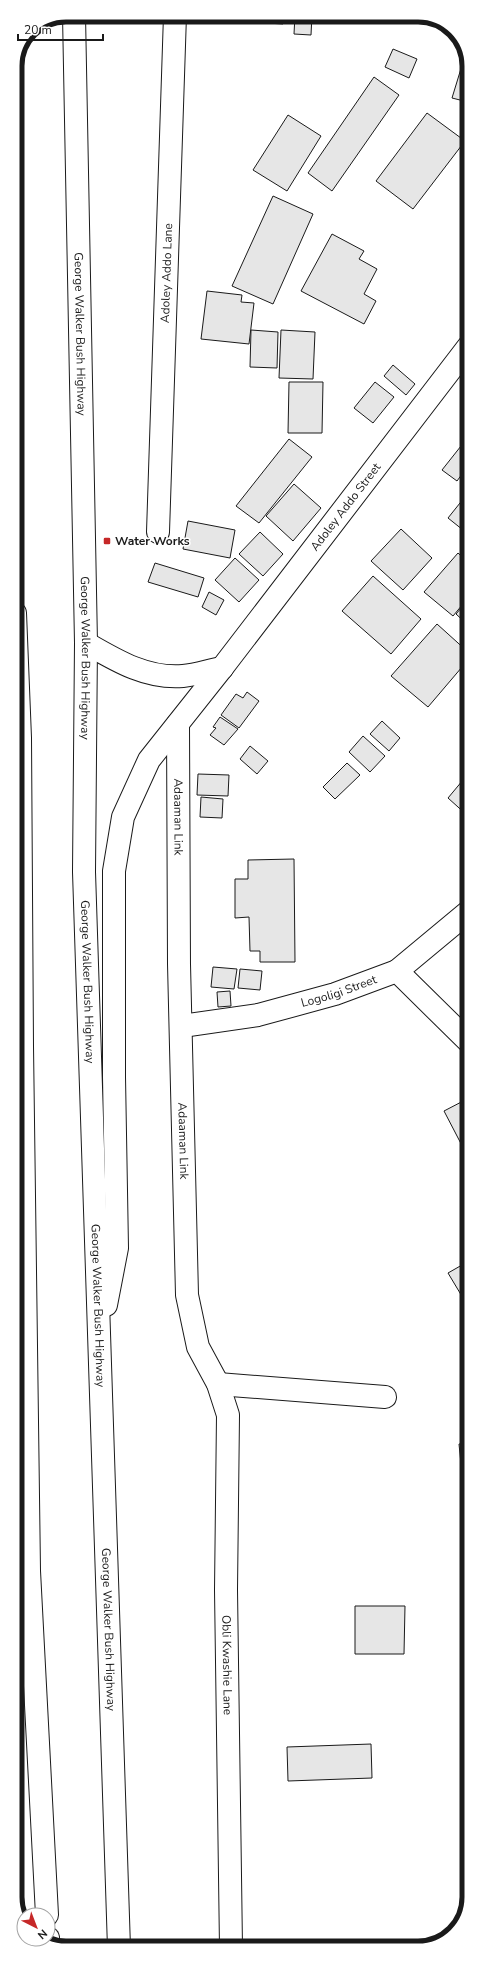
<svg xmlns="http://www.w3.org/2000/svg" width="484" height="1963" viewBox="0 0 484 1963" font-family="'Nunito Sans',sans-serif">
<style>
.building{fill:#e6e6e6;stroke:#1a1a1a}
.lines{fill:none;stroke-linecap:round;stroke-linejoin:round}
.minor-casing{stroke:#1a1a1a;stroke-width:24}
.trunk-casing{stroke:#1a1a1a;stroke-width:24}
.minor{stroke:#fff;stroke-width:22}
.trunk{stroke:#fff;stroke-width:22}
.poi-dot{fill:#c62828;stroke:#fff;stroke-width:1.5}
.labels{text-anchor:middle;stroke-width:3;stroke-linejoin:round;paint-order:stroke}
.street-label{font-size:12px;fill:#1a1a1a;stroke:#fff}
.poi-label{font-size:12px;font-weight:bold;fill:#1a1a1a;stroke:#fff;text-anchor:start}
.rim{fill:none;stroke:#1a1a1a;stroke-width:5}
</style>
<rect width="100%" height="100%" fill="#fff"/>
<g class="building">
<path d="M 268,15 L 284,15 L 283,24 L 267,23 Z"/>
<path d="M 295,15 L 312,15 L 311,35 L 294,34 Z"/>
<path d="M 393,49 L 417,59 L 409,78 L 385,67 Z"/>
<path d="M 463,62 L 468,64 L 468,102 L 452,98 Z"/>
<path d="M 374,77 L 399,95 L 332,191 L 308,173 Z"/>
<path d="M 427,113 L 465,141 L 413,209 L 376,181 Z"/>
<path d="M 288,115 L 321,136 L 287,191 L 253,170 Z"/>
<path d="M 273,196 L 313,214 L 273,304 L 232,286 Z"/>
<path d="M 332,234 L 364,251 L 359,259 L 377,269 L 364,294 L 376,301 L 364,324 L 301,291 Z"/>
<path d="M 207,291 L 242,295 L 241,302 L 254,303 L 249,344 L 201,339 Z"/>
<path d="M 251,330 L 278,332 L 277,368 L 250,367 Z"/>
<path d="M 281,330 L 315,332 L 313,379 L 279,378 Z"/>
<path d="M 393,365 L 415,384 L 406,395 L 384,376 Z"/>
<path d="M 289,382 L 323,382 L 322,433 L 288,433 Z"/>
<path d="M 375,382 L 394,397 L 373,423 L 354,408 Z"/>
<path d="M 289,439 L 312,457 L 259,523 L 236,506 Z"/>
<path d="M 461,446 L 468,451 L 468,466 L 457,481 L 442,470 Z"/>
<path d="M 294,484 L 321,508 L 293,541 L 266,516 Z"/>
<path d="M 468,493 L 468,540 L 465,538 L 468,534 L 448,518 Z"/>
<path d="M 188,521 L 235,530 L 230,558 L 183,549 Z"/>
<path d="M 401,529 L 432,558 L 403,590 L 371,561 Z"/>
<path d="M 260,532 L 283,554 L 263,576 L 239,554 Z"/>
<path d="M 458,553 L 468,562 L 468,598 L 453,616 L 424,592 Z"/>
<path d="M 235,558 L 259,580 L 239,602 L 215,580 Z"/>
<path d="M 155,563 L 204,578 L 198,597 L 148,582 Z"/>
<path d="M 373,576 L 421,619 L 391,654 L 342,611 Z"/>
<path d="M 209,592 L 224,600 L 216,615 L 202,607 Z"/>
<path d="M 468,600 L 468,625 L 456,614 Z"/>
<path d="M 437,624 L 468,652 L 468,660 L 428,707 L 391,676 Z"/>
<path d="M 247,692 L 259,701 L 239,728 L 221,715 L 236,694 L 243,698 Z"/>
<path d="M 220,717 L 238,729 L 224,745 L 210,735 L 216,728 L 213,727 Z"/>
<path d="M 382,721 L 400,738 L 389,751 L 370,734 Z"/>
<path d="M 363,736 L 385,756 L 370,772 L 349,752 Z"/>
<path d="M 250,746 L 268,761 L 257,774 L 240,759 Z"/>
<path d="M 347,763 L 360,775 L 335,799 L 323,787 Z"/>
<path d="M 198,774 L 229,775 L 228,796 L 197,795 Z"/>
<path d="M 468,774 L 468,816 L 448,798 Z"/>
<path d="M 201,797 L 223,799 L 222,818 L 200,817 Z"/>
<path d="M 294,859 L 295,962 L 260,962 L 260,951 L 250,951 L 249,917 L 235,918 L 235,879 L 248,879 L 248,860 Z"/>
<path d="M 213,967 L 237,969 L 234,989 L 211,987 Z"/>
<path d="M 240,969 L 262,971 L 260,990 L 238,988 Z"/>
<path d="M 230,991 L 231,1006 L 218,1007 L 217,992 Z"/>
<path d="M 469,1098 L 469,1159 L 444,1111 Z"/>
<path d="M 469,1261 L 469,1308 L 448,1273 Z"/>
<path d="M 469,1443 L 469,1504 L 465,1504 L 459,1444 Z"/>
<path d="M 355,1606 L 405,1606 L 404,1654 L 355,1654 Z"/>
<path d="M 371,1744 L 372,1778 L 288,1781 L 287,1747 Z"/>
</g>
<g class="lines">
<g class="minor-casing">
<g id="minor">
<path id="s1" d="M 158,532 L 175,15"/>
<path id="s2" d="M 222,668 L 468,347"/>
<path id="s3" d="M 178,724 L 179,964 L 187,1295 L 198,1347 L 218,1384 L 228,1415 L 226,1590 L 231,1947"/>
<path d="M 397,971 L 468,912"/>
<path id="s4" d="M 182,1026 L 258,1015 L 335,994 L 397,971 L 469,1042"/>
<path d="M 218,1384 L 385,1397"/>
</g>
</g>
<g class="trunk-casing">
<g id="trunk">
<path id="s5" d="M 74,15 L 86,643 L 84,872 L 119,1948"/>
<path d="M 15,613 L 20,738 L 22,1046 L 29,1571 L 47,1915"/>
<path d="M 86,643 C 117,661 147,679 183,676 C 196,675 210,670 222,668"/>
<path d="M 106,1305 L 117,1248 L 114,1077 L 114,871 L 123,817 L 149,760 L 222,668"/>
<path d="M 48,1938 L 48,1942"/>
</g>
</g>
<use href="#minor" class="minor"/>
<use href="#trunk" class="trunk"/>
</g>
<rect class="poi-dot" x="103" y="537" width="8" height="8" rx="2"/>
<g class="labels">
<g class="street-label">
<text dy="4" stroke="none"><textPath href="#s1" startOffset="259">Adoley Addo Lane</textPath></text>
<text dy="4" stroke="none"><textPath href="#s5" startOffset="319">George Walker Bush Highway</textPath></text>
<text dy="4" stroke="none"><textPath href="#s2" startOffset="203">Adoley Addo Street</textPath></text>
<text dy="4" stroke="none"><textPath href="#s5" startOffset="643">George Walker Bush Highway</textPath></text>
<text dy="4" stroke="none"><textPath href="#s3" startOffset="93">Adaaman Link</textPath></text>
<text dy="4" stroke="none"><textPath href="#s5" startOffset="967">George Walker Bush Highway</textPath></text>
<text dy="4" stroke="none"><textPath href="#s4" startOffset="161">Logoligi Street</textPath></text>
<text dy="4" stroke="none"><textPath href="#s3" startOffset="417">Adaaman Link</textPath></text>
<text dy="4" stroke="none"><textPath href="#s5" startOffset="1291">George Walker Bush Highway</textPath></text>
<text dy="4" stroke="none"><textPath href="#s5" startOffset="1615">George Walker Bush Highway</textPath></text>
<text dy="4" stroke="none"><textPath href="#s3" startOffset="949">Obli Kwashie Lane</textPath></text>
</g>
<g class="poi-label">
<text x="115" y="545">Water Works</text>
</g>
</g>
<path d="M0 0H484V1963H0ZM66 22H418A44 44 0 0 1 462 66V1897A44 44 0 0 1 418 1941H66A44 44 0 0 1 22 1897V66A44 44 0 0 1 66 22Z" fill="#fff" fill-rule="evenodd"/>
<path class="rim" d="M66 22H418A44 44 0 0 1 462 66V1897A44 44 0 0 1 418 1941H66A44 44 0 0 1 22 1897V66A44 44 0 0 1 66 22Z"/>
<g transform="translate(36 1927) rotate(138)"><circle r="19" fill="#ffffff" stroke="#a3a3a3"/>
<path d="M0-3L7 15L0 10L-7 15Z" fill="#c62828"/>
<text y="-6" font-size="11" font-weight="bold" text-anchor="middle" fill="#1a1a1a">N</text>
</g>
<path d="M18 34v6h85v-6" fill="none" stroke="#1a1a1a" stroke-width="2"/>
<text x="24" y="34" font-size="12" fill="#1a1a1a" stroke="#ffffff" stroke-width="3" paint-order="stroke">20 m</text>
</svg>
